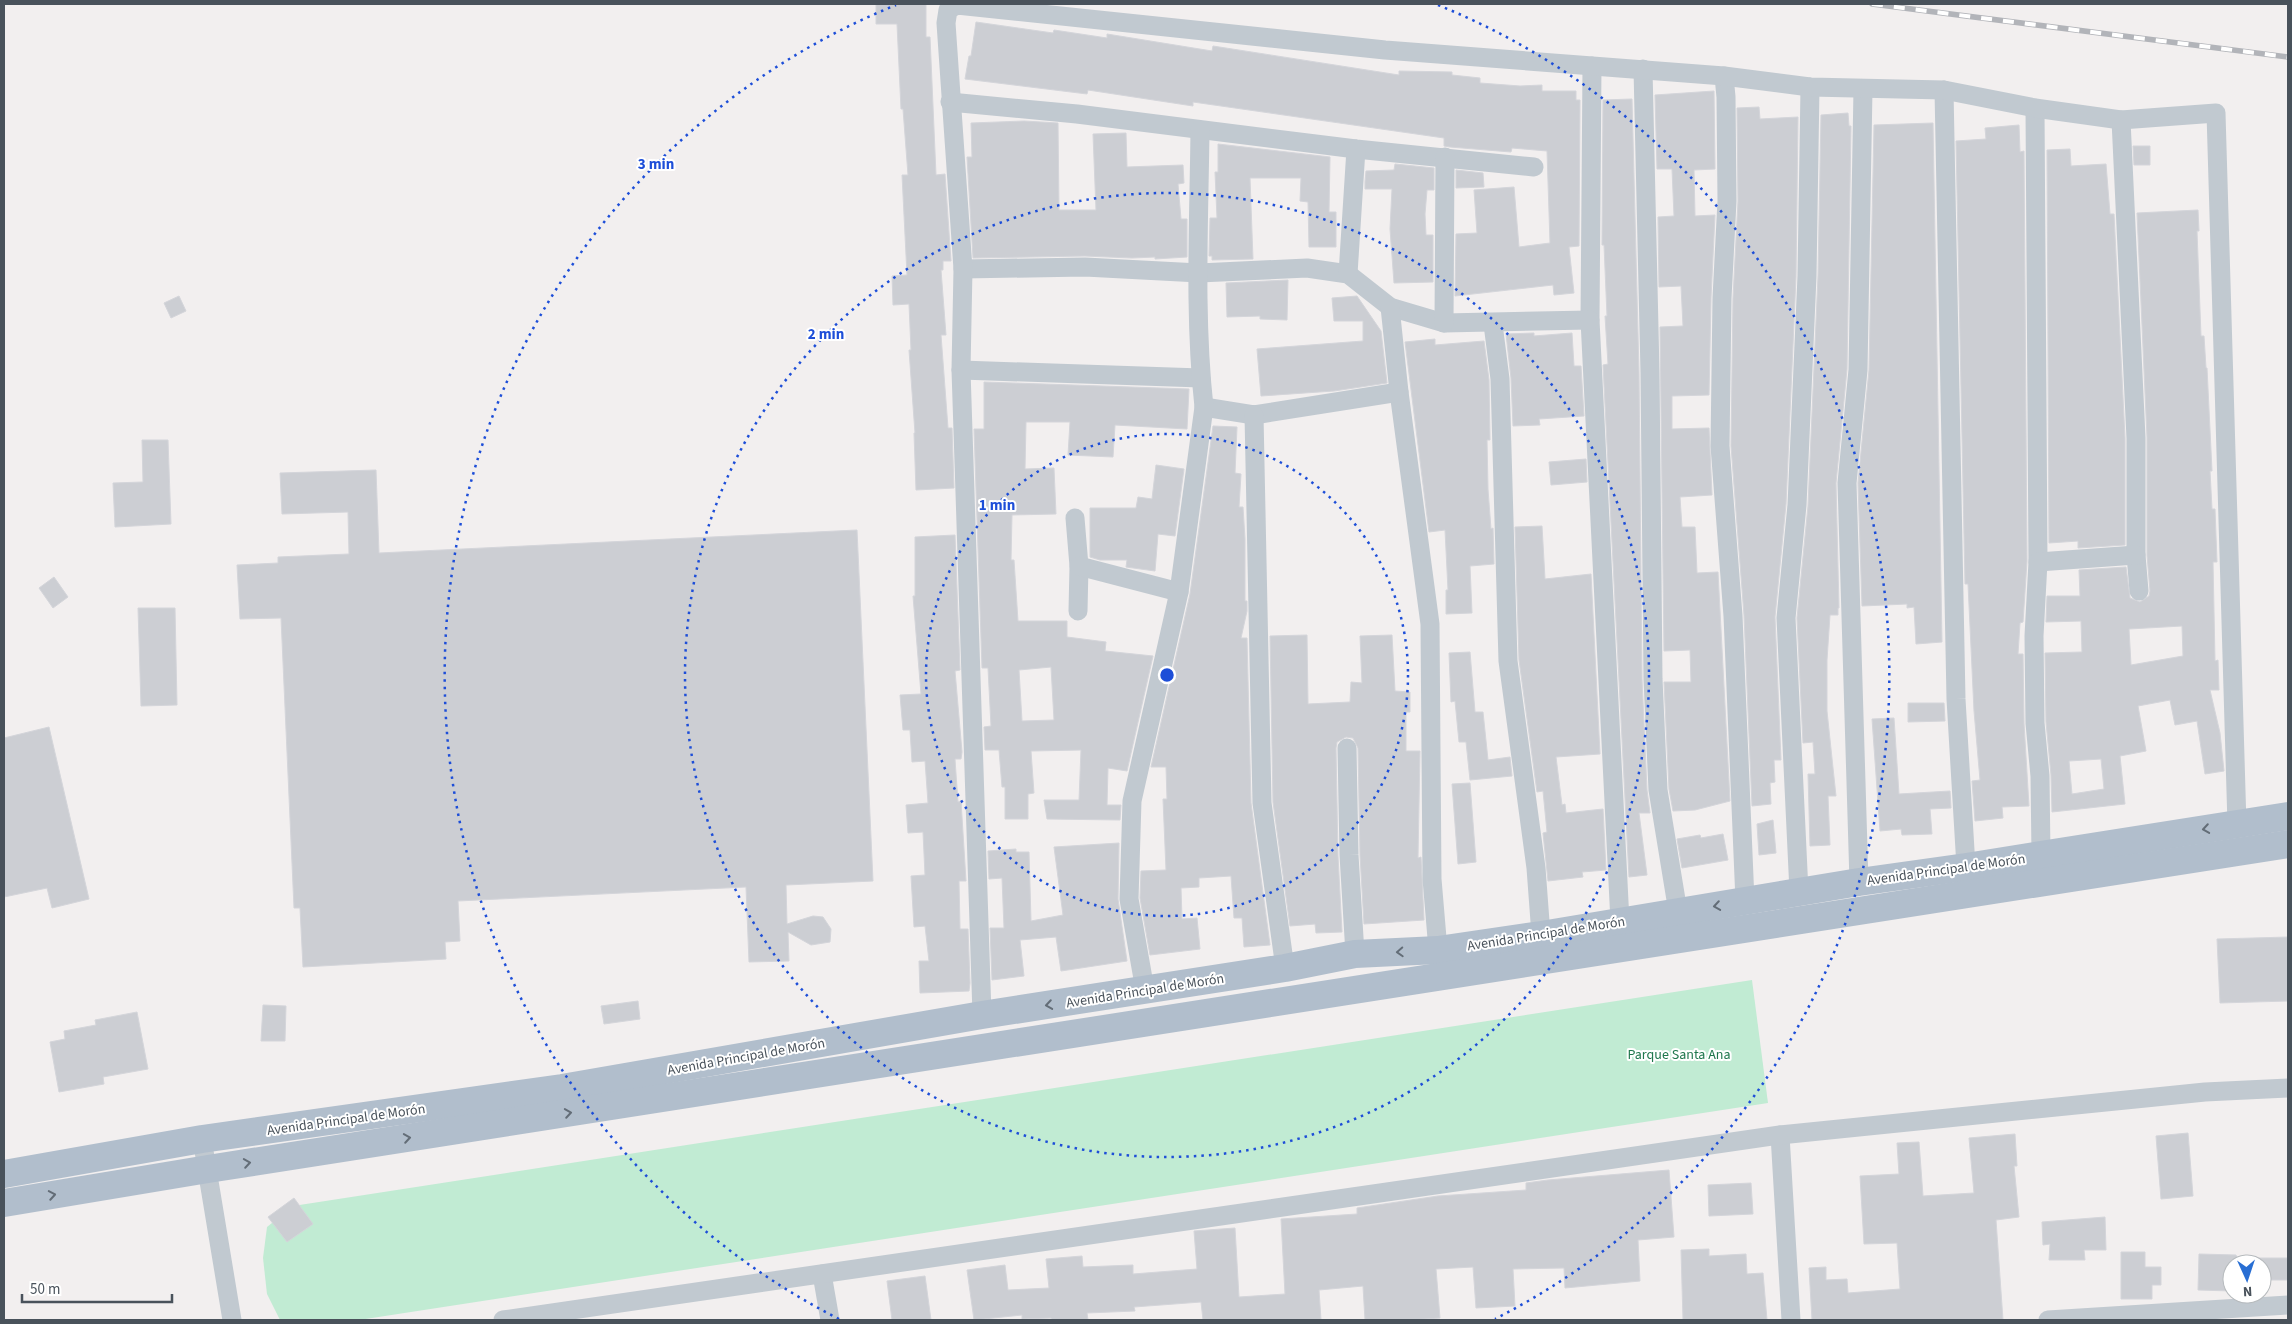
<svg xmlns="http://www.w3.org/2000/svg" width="2292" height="1324" viewBox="0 0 2292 1324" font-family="'Source Sans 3',sans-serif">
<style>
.green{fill:#c1ebd3}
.building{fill:#ccced3;stroke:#d4d5da;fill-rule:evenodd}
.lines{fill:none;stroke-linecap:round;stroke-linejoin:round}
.minor{stroke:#c1c9d0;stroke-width:19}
.primary{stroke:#b1becc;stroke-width:28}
.rail-casing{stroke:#b2b4b9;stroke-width:5.5}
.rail{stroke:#fff;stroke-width:4;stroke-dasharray:11;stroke-linecap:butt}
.oneway{stroke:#636d77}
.ring{fill:none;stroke:#1d4ed8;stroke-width:2.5;stroke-dasharray:2.5 5}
.labels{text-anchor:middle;stroke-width:4;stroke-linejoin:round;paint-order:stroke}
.street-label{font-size:14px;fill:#49525b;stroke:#fff}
.park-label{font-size:14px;fill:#1f774d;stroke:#fff}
.centre{fill:#1d4ed8;stroke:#fff;stroke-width:2.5}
.ring-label{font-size:15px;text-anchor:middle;font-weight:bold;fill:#1d4ed8;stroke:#fff;stroke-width:4;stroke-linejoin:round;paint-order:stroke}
</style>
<rect width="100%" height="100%" fill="#f2efef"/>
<path class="green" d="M 1752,980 L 1768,1103 L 359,1320 L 280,1320 L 267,1294 L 263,1258 L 267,1227 L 293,1206 Z"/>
<g class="building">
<path d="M 876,4 L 926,4 L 926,37 L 930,37 L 936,175 L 945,174 L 951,261 L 943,261 L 943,270 L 941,270 L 946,335 L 941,335 L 948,428 L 952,428 L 954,488 L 916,490 L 914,433 L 915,433 L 909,350 L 911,350 L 909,304 L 893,305 L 892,276 L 907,275 L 902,175 L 908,175 L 903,109 L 901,109 L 897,24 L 876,24 Z"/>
<path d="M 976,22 L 1053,33 L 1054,30 L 1107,38 L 1107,34 L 1212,51 L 1213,46 L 1399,75 L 1399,71 L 1452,72 L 1452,75 L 1480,78 L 1480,83 L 1520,86 L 1542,85 L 1542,91 L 1576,91 L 1576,100 L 1580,100 L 1579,246 L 1569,247 L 1574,293 L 1554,295 L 1553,285 L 1455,296 L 1456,234 L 1477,233 L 1474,190 L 1514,187 L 1519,247 L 1550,243 L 1547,151 L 1512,148 L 1511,152 L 1450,147 L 1444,146 L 1444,138 L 1214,105 L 1193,102 L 1193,106 L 1088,90 L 1087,94 L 965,79 L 969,56 L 971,56 Z"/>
<path d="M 1714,91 L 1715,169 L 1694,170 L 1695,216 L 1715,215 L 1711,298 L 1709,395 L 1672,396 L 1672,429 L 1709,428 L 1712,495 L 1680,497 L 1682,527 L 1695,527 L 1697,573 L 1718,572 L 1730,801 L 1695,810 L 1673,811 L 1669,789 L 1664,682 L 1691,682 L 1690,650 L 1664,651 L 1660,327 L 1683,326 L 1681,286 L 1659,287 L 1658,217 L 1674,216 L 1672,169 L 1657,169 L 1655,95 Z"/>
<path d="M 1632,99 L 1639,372 L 1642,679 L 1647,790 L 1650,813 L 1639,813 L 1647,875 L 1629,877 L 1603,365 L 1608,364 L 1605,316 L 1607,316 L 1604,245 L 1602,245 L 1603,100 Z"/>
<path d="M 1759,107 L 1760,119 L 1798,117 L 1796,276 L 1786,504 L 1775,617 L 1781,760 L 1774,760 L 1775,782 L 1770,783 L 1771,804 L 1752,806 L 1744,615 L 1731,446 L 1733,298 L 1738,201 L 1737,108 Z"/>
<path d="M 1848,113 L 1849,126 L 1851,126 L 1847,369 L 1836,483 L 1839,608 L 1838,608 L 1838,615 L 1830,615 L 1827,660 L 1827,711 L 1836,796 L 1828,796 L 1830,845 L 1810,846 L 1808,774 L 1815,774 L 1813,742 L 1803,743 L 1797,618 L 1808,506 L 1818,276 L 1821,115 Z"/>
<path d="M 1024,121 L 1058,123 L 1059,210 L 1096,210 L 1093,134 L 1126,133 L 1127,167 L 1183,165 L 1184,183 L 1178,184 L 1181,219 L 1187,219 L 1187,257 L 1155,259 L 1155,257 L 1132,258 L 1085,256 L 973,258 L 967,157 L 972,157 L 971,123 Z"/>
<path d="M 1933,123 L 1942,642 L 1916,644 L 1914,607 L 1907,608 L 1907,604 L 1862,606 L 1858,483 L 1869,370 L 1874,125 Z"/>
<path d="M 2019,125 L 2020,152 L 2024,151 L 2027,561 L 2023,622 L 2020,623 L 2018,654 L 2023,654 L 2024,723 L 2029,806 L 2002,807 L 2003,818 L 1975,821 L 1972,781 L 1980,780 L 1974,711 L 1968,584 L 1965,584 L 1956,141 L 1986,139 L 1985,128 Z"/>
<path d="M 1218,144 L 1330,157 L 1329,212 L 1336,212 L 1336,247 L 1309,247 L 1308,202 L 1300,201 L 1301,178 L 1250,178 L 1253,259 L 1212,260 L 1212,256 L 1209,256 L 1210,218 L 1217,218 L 1215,172 L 1218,172 Z"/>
<path d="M 2133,146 L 2150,146 L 2150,165 L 2134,165 Z"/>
<path d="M 2070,149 L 2071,166 L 2106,164 L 2110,214 L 2114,214 L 2125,438 L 2125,545 L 2078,548 L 2078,541 L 2049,543 L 2047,150 Z"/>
<path d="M 1395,164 L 1434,168 L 1434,190 L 1427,190 L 1425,214 L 1426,235 L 1433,235 L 1433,282 L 1394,283 L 1390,229 L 1392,189 L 1365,189 L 1365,182 L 1366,171 L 1394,170 Z"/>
<path d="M 1456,170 L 1483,173 L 1484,187 L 1456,188 Z"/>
<path d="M 2198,210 L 2199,231 L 2197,231 L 2201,336 L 2204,336 L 2206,368 L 2207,368 L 2212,471 L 2210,471 L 2212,509 L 2215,509 L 2217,562 L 2213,562 L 2215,661 L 2218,660 L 2219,690 L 2210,690 L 2220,733 L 2224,771 L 2205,774 L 2197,721 L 2175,725 L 2170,700 L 2138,706 L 2146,751 L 2120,756 L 2125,804 L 2052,812 L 2051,775 L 2046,722 L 2045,653 L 2082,652 L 2081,621 L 2046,622 L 2047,596 L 2080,596 L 2079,570 L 2126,567 L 2130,598 L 2140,602 L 2149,596 L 2150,591 L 2147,555 L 2147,437 L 2137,213 ZM 2182,626 L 2183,656 L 2131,665 L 2129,629 ZM 2101,759 L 2104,789 L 2072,794 L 2069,761 Z"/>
<path d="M 1288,280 L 1287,320 L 1260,319 L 1260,316 L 1227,317 L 1226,283 Z"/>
<path d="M 179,296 L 186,311 L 171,318 L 164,303 Z"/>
<path d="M 1357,296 L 1381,331 L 1387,383 L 1334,391 L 1261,396 L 1257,349 L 1363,341 L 1363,321 L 1334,321 L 1332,298 Z"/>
<path d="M 1534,333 L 1534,336 L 1572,333 L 1574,366 L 1581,366 L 1584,416 L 1539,419 L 1540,425 L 1513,426 L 1511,378 L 1506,334 Z"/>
<path d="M 1435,339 L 1435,345 L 1484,341 L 1489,380 L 1490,440 L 1487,440 L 1488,489 L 1491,529 L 1493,528 L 1494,564 L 1470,566 L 1472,613 L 1446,614 L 1446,590 L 1448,590 L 1445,530 L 1429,532 L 1405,342 Z"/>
<path d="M 984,382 L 1189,389 L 1187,429 L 1115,425 L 1113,457 L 1068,455 L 1070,422 L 1026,422 L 1025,469 L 1054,468 L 1056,514 L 1012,515 L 1011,560 L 1014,560 L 1018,621 L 1067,621 L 1067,637 L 1106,642 L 1105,651 L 1153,656 L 1127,771 L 1108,768 L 1107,805 L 1121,805 L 1120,820 L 1047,819 L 1044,800 L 1079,800 L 1081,750 L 1031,751 L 1034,793 L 1028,794 L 1028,819 L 1005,819 L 1005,787 L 1002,787 L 999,750 L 985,750 L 984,727 L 991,726 L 988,668 L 982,668 L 974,429 L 984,429 ZM 1051,667 L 1054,720 L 1022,721 L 1019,670 Z"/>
<path d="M 1213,426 L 1237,427 L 1235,473 L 1241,474 L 1239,507 L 1243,507 L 1245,539 L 1245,601 L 1247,601 L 1247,611 L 1241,638 L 1247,638 L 1251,803 L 1270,945 L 1244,947 L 1242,918 L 1234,918 L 1231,876 L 1199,878 L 1199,887 L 1181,888 L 1182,919 L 1197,918 L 1200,949 L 1150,955 L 1140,898 L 1141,871 L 1166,870 L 1163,799 L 1167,799 L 1166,767 L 1151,767 L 1190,594 Z"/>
<path d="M 142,440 L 168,440 L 171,524 L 115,527 L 113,483 L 143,482 Z"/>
<path d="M 1586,459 L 1587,482 L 1551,485 L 1549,462 Z"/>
<path d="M 1156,465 L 1184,469 L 1175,536 L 1158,534 L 1155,571 L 1126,567 L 1127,560 L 1100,560 L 1090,557 L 1090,508 L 1136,508 L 1138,497 L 1152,499 Z"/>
<path d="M 376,470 L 379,553 L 857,530 L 873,881 L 786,885 L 787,924 L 813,916 L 823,917 L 831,929 L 830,942 L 811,945 L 788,932 L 789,961 L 749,962 L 746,887 L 458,901 L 460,941 L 445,942 L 446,959 L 303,967 L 300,908 L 294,908 L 281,618 L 240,619 L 237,565 L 278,563 L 278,557 L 349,554 L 348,512 L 282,514 L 280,473 Z"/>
<path d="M 1542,526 L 1545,579 L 1591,574 L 1600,754 L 1556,757 L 1562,805 L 1565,804 L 1566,813 L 1603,809 L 1606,870 L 1582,872 L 1583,877 L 1548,881 L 1543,833 L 1547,832 L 1543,791 L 1537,792 L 1519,660 L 1515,527 Z"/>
<path d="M 955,535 L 960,670 L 955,671 L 962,752 L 961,759 L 955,759 L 958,802 L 961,801 L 966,881 L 959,881 L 960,929 L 968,929 L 970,983 L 969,991 L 920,993 L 919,961 L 929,961 L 925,926 L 914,927 L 911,876 L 925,875 L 923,832 L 908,833 L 906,805 L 928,803 L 925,761 L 912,762 L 910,730 L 903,730 L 900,695 L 921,694 L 913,596 L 915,596 L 915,537 Z"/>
<path d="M 54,577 L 68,597 L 53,608 L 39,588 Z"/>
<path d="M 138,608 L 175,608 L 177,705 L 141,706 Z"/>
<path d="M 1307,635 L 1308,704 L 1350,702 L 1351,682 L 1362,683 L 1360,636 L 1392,635 L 1395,691 L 1410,692 L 1410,712 L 1406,712 L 1406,751 L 1420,751 L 1418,858 L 1421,857 L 1424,920 L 1364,924 L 1360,855 L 1358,748 L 1353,738 L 1346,737 L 1337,742 L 1336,748 L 1338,856 L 1342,932 L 1316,933 L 1315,924 L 1290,926 L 1273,802 L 1270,636 Z"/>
<path d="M 1470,652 L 1475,712 L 1483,712 L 1488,760 L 1510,757 L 1512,776 L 1470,780 L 1466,742 L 1459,742 L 1455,701 L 1451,702 L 1449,653 Z"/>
<path d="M 1908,703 L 1944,703 L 1945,721 L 1908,722 Z"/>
<path d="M 1894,718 L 1899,794 L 1950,791 L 1951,808 L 1930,809 L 1932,834 L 1902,835 L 1901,829 L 1880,831 L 1872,719 Z"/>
<path d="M 49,727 L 89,899 L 52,908 L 47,888 L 4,897 L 4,738 Z"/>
<path d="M 1470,783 L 1476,862 L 1458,864 L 1452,784 Z"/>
<path d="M 1773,820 L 1776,853 L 1759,855 L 1757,824 Z"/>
<path d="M 1723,834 L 1728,860 L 1682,868 L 1677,839 L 1700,835 L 1701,838 Z"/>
<path d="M 1119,843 L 1118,899 L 1127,961 L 1061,971 L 1056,937 L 1020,940 L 1024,976 L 992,980 L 990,928 L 1004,928 L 1002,878 L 989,879 L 988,851 L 1016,849 L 1016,852 L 1029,852 L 1031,921 L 1063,915 L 1054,847 Z"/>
<path d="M 2288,937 L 2288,1001 L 2220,1003 L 2217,939 Z"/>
<path d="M 638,1001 L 640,1019 L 604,1024 L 601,1006 Z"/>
<path d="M 263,1005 L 286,1006 L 285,1041 L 261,1041 Z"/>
<path d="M 137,1012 L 148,1069 L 103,1077 L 104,1084 L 59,1092 L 50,1042 L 65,1039 L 64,1031 L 96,1025 L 95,1020 Z"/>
<path d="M 2188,1133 L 2193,1196 L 2161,1199 L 2156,1136 Z"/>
<path d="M 2015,1134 L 2017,1166 L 2014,1166 L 2019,1217 L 1996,1220 L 2003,1320 L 1812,1320 L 1809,1268 L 1826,1267 L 1826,1280 L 1847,1279 L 1848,1293 L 1900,1289 L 1897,1243 L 1864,1244 L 1860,1176 L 1899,1174 L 1897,1143 L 1919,1142 L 1923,1196 L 1974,1193 L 1969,1138 Z"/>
<path d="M 1669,1170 L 1674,1237 L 1638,1240 L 1640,1281 L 1565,1288 L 1564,1268 L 1513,1269 L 1515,1306 L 1476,1308 L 1473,1267 L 1436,1269 L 1440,1318 L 1410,1320 L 1365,1320 L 1363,1286 L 1319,1290 L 1321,1320 L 1203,1320 L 1201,1302 L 1134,1307 L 1135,1311 L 1087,1313 L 1088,1320 L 1052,1320 L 1051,1318 L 1022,1319 L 1022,1315 L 974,1320 L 967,1270 L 1005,1265 L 1008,1290 L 1049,1288 L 1046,1259 L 1082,1256 L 1083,1267 L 1133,1265 L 1133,1274 L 1197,1269 L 1194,1231 L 1235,1228 L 1239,1297 L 1285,1294 L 1281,1219 L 1357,1214 L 1357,1208 L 1438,1196 L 1526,1190 L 1526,1183 L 1548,1180 Z"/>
<path d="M 1751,1183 L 1753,1214 L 1709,1216 L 1708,1185 Z"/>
<path d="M 294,1198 L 313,1224 L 287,1242 L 268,1217 Z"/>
<path d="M 2105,1217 L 2106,1250 L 2084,1250 L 2085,1260 L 2049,1260 L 2050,1244 L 2043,1245 L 2042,1222 Z"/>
<path d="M 1709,1249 L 1709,1256 L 1746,1254 L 1747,1274 L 1763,1273 L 1767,1320 L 1683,1320 L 1681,1250 Z"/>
<path d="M 2121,1252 L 2145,1252 L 2145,1267 L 2161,1267 L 2161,1285 L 2152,1285 L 2152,1299 L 2121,1299 Z"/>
<path d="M 2199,1254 L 2236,1255 L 2237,1258 L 2288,1258 L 2288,1280 L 2262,1280 L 2262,1264 L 2232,1264 L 2232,1291 L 2198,1290 Z"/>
<path d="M 925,1276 L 931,1320 L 892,1320 L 887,1281 Z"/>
</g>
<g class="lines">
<g class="minor">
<path d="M 1592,66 L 1590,320 L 1620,922"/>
<path d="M 1643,69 L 1650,372 L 1653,679 L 1658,790 L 1678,912"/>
<path d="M 1724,76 L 1726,97 L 1727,201 L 1722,298 L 1720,446 L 1733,616 L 1745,901"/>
<path d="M 1944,90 L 1956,699 L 1966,867"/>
<path d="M 950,102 L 1077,114 L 1356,149 L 1534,167"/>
<path d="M 2035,108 L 2038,562 L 2034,636 L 2035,723 L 2040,776 L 2041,855"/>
<path d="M 2121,120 L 2136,438 L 2136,555 L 2139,591"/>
<path d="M 963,269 L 1085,267 L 1199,273 L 1307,268 L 1348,274 L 1390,307 L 1444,323 L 1590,320"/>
<path d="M 1348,274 L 1356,149"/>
<path d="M 1390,307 L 1399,392 L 1430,624 L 1432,879 L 1438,950"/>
<path d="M 1444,323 L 1445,157"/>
<path d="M 1493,324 L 1500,379 L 1508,661 L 1536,868 L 1541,935"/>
<path d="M 961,370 L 1201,378"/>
<path d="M 1204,407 L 1254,415 L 1399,392"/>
<path d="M 1254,415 L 1262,803 L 1285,968"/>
<path d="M 1075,518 L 1079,566 L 1078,611"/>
<path d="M 2038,562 L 2136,555"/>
<path d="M 1079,566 L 1179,592"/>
<path d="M 1347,748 L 1349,855 L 1355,954"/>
<path d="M 1859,882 L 1847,483 L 1858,370 L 1863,89"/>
<path d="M 1799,892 L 1786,618 L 1797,505 L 1807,276 L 1810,87"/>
<path d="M 1145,990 L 1129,899 L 1132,801 L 1179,592 L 1204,407 C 1194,316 1199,222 1200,130"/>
<path d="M 982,1015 L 961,370 L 963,269 L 946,23 L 948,10 L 957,5 L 1385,50 L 1724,76 L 1810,87 L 1944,90 L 2035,108 L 2121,120 L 2216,113 L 2237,825"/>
<path d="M 1780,1135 L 1791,1320"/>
<path d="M 202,1139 L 232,1320"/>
<path d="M 822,1274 L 830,1320"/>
<path d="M 503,1320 L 1780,1135 L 2205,1092 L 2288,1088"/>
<path d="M 2048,1320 L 2288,1305"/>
</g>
<g class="primary">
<path d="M 4,1174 L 202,1139 L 562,1088 L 982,1015 L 1285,968 L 1355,954 L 1438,950 L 1541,935 L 1859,882 L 1966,867 L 2288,816"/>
<path d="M 4,1203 L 208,1169 L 2288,844"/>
</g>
<g class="rail-casing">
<path id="rail" d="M 1872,4 L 2288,57"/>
</g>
<use href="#rail" class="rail"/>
</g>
<defs><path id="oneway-chevron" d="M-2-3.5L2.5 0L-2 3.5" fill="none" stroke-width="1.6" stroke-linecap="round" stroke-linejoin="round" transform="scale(1.25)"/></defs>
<g class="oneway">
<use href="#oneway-chevron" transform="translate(2206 829) rotate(171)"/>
<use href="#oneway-chevron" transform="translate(1717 906) rotate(171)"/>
<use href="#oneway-chevron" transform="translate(1400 952) rotate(177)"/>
<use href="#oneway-chevron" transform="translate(1049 1005) rotate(171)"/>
<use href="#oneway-chevron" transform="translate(568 1113) rotate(-9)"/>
<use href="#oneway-chevron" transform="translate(407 1138) rotate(-9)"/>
<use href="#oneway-chevron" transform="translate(247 1163) rotate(-9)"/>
<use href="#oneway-chevron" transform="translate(52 1195) rotate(-10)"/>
</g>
<g class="ring">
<circle cx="1167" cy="675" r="241"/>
<circle cx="1167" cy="675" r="482"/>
<path d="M839 1319A723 723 0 0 1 896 5M1438 5A723 723 0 0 1 1495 1319"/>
</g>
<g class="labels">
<g class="street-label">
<text transform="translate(1946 869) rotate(-8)" y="5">Avenida Principal de Morón</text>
<text transform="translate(1546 933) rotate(-9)" y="5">Avenida Principal de Morón</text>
<text transform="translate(1145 990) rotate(-9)" y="5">Avenida Principal de Morón</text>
<text transform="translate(746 1056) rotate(-10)" y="5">Avenida Principal de Morón</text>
<text transform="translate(346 1119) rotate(-8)" y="5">Avenida Principal de Morón</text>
</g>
<g class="park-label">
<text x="1679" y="1059">Parque Santa Ana</text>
</g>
</g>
<circle cx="1167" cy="675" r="8" class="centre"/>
<g class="ring-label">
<text x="656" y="169">3 min</text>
<text x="826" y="339">2 min</text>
<text x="997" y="510">1 min</text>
</g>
<rect width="2292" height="1324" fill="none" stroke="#49525b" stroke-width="10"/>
<g transform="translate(2247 1279) rotate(177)"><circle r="24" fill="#ffffff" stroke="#b6babd"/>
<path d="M0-4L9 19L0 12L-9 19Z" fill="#286ed3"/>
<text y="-8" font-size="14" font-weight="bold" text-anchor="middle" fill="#49525b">N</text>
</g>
<path d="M22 1294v8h150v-8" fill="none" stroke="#49525b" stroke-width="2.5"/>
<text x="30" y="1294" font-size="15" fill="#49525b" stroke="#ffffff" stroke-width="4" paint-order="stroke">50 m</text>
</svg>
